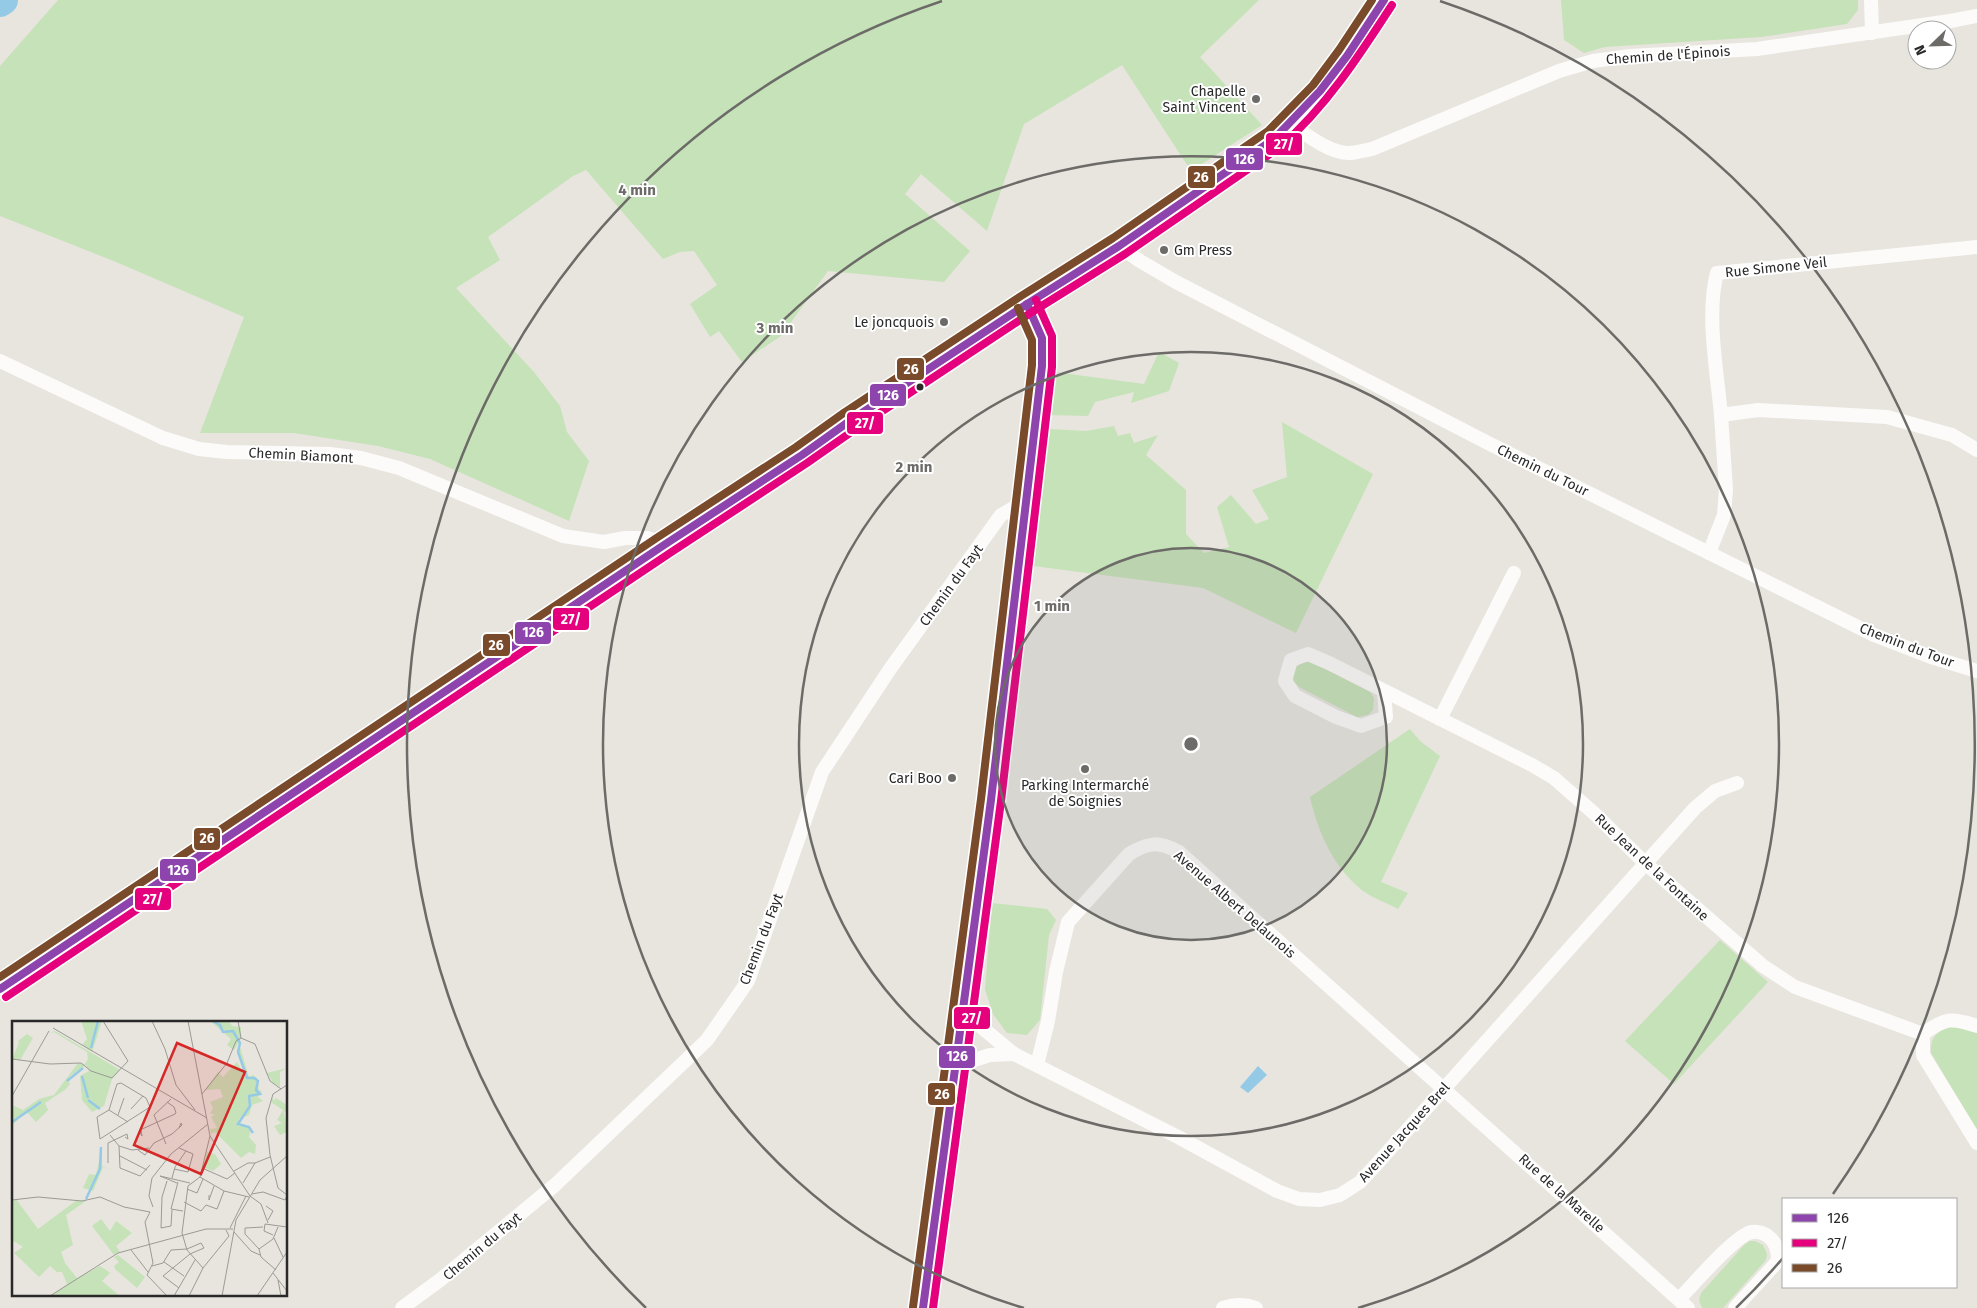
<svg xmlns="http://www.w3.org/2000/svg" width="1977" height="1308" viewBox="0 0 1977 1308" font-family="'Fira Sans',sans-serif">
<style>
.green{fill:#c6e2b9}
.water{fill:#95cae6}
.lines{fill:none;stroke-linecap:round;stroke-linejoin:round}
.river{stroke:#95cae6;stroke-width:30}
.street{stroke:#fcfbfa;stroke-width:14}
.secondary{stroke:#fcfbfa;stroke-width:20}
.bus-1-casing{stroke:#fff;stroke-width:11}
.bus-2-casing{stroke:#fff;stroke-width:11}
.bus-3-casing{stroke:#fff;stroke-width:11}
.bus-1{stroke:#8e44ad;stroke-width:8}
.bus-2{stroke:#e5007d;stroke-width:8}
.bus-3{stroke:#7a4b2a;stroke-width:8}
.ring{fill:none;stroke:#6c6b68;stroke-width:2.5}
.poi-dot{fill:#6c6b68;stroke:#fff;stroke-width:2}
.bus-dot{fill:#292929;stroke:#fff;stroke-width:2}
.labels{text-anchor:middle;stroke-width:4;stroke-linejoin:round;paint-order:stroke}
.street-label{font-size:14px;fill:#292929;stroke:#fff}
.poi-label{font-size:14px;fill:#292929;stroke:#fff;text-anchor:end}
.inset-river{fill:none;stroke:#95cae6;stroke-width:2.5}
.inset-road{fill:none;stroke:#9c9a96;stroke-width:1}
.view{fill:#d62828;fill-opacity:0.15;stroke:#d62828;stroke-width:2.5}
.inset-edge{fill:none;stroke:#292929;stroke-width:2.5}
.centre{fill:#6c6b68;stroke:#fff;stroke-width:2.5}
.ring-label{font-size:15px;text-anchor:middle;font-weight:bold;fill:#6c6b68;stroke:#fff;stroke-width:4;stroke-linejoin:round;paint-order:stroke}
.line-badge{stroke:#fff;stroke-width:2}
.badge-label{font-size:14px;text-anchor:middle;font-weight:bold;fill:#fff}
</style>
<rect width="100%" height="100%" fill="#e8e5de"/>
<g class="green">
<path d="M 58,0 L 1259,0 L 1200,57 L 1262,125 L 1191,171 L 1122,65 L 1024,124 L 987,231 L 921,174 L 905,194 L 970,251 L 944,282 L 828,271 L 781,336 L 742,362 L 719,331 L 710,337 L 690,304 L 717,285 L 694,251 L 680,252 L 663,259 L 586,170 L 573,176 L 488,237 L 500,260 L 456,288 L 534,372 L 560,406 L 567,432 L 589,461 L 569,521 L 430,459 L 378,446 L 294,433 L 200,433 L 244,317 L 116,262 L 0,216 L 0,66 Z"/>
<path d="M 1561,0 L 1858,0 L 1858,10 L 1847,24 L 1761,37 L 1605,47 L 1584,53 L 1564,40 Z"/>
<path d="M 1159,352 L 1179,363 L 1169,391 L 1131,403 L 1134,392 L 1095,402 L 1088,416 L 1050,415 L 1055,372 L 1144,384 Z"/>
<path d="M 1282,422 L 1373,474 L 1296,633 L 1203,588 L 1033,566 L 1049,429 L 1086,431 L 1114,426 L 1118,436 L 1130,433 L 1134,443 L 1158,435 L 1146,455 L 1186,490 L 1186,534 L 1204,553 L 1229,547 L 1217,507 L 1231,495 L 1256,524 L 1269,519 L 1252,490 L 1287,477 Z"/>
<path d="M 1305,662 L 1312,662 L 1370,692 L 1374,698 L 1373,710 L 1368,715 L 1357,717 L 1299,687 L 1294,681 C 1291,670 1296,666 1305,662 Z"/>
<path d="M 1410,729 L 1420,741 L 1440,756 L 1381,882 L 1408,893 L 1398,909 C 1387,903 1373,898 1363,891 C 1334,868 1318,833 1310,797 Z"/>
<path d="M 992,903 L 1047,909 L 1056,920 L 1049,935 L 1040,1020 L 1027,1035 L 1007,1033 L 993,1014 L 985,989 Z"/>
<path d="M 1720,940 L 1768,982 L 1674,1084 L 1625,1041 Z"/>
<path d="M 1952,1025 L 1977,1033 L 1977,1130 L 1931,1053 C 1930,1036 1938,1031 1952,1025 Z"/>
<path d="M 1750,1241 L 1755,1241 L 1763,1245 L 1767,1254 L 1766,1260 L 1723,1308 L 1702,1308 L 1699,1300 L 1701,1293 L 1745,1244 Z"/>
</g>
<path class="water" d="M 1258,1066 L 1267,1075 L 1248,1093 L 1240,1087 Z"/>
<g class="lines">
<path class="river" d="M 0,2 L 3,0"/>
<g class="street">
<path d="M 1871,0 L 1872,33"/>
<path d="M 1291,124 C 1307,135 1328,152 1348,153 C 1356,153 1365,150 1372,149 L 1559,71 L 1593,61 L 1630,56 L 1757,49 L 1950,21 L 1977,16"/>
<path d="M 1119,246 L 1140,261 L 1176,282 L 1490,444 L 1874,635 L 1931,657 L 1977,671"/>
<path d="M 0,361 L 163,438 L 199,449 L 227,452 L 330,454 L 361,458 L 399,468 L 563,536 L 604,542 L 625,538 L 648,538 L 664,545"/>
<path d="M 1721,415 C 1717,371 1706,315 1717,273 L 1977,247"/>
<path d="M 1709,553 L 1724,515 L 1726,490 L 1721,415 L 1758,410 L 1887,417 L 1952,435 L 1977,450"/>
<path d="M 1384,691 L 1386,717 L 1361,726 L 1336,717 L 1295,696 L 1285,681 L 1291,660 L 1308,654 L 1329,663 L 1532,765 L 1554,778 L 1596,815 L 1645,863 L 1763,966 L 1795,987 L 1923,1034"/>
<path d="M 1440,719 L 1514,573"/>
<path d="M 962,1011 L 1014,1054 L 1180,1138 L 1277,1191 L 1299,1199 L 1320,1200 L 1340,1195 L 1360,1182 L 1374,1167 L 1695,808 L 1715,791 L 1737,783"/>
<path d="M 1923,1034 L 1923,1055 L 1977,1143"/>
<path d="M 1923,1034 C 1945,1018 1951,1017 1977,1026"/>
<path d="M 957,1060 L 971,1061 L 990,1055 L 1014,1054"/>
<path d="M 1037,1065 L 1048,1021 L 1056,972 L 1068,922 L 1129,854 C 1149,842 1158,841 1179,852 L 1688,1308"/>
<path d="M 1679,1299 C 1693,1285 1736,1234 1752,1232 C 1759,1231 1764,1233 1769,1237 C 1777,1243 1778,1252 1778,1261 L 1735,1308"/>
<path d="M 402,1308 L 440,1280 L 555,1185 L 707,1040 L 748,981 L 822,772 L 890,669 L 1001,515 L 1028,500"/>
<path d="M 1223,1308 C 1235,1304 1245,1304 1256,1308"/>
</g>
<g class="secondary">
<path d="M 0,989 L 664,545 L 802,455 L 851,420 L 1027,304 L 1119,246 L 1274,139 C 1320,99 1351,51 1384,0"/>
<path d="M 923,1308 L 947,1139 L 962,1011 L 991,800 L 1036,422 L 1042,366 L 1042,338 L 1027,304"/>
</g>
<g class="bus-1-casing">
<g id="bus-1">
<path d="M 0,989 L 664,545 L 802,455 L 851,420 L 1027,304 L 1119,246 L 1274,139 L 1320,91 L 1347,56 L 1384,0"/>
<path d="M 923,1308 L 991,800 L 1042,366 L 1042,338 L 1027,304"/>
</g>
</g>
<g class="bus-2-casing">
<g id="bus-2">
<path d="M 6,997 L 670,553 L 807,463 L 857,428 L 1032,312 L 1125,254 L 1280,147 C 1326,107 1359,56 1392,5"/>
<path d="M 933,1308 L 1001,801 L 1052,367 L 1052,336 L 1036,300"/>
</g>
</g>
<g class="bus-3-casing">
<g id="bus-3">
<path d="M 0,977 L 658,537 L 796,447 L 845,412 L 1021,296 L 1113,238 L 1268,131 L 1313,85 L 1339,50 L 1372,0"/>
<path d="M 913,1307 L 981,799 L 1032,365 L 1032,340 L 1018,308"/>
</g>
</g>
<use href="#bus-1" class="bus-1"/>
<use href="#bus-2" class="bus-2"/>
<use href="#bus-3" class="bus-3"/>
</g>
<circle cx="1191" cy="744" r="196" fill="#6c6b68" fill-opacity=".12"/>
<g class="ring">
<circle cx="1191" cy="744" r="196"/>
<circle cx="1191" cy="744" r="392"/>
<path d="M1024 1308A588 588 0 1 1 1358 1308"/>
<path d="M1783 1258A784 784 0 0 1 1736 1308M646 1308A784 784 0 0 1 942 1M1440 1A784 784 0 0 1 1833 1194"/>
</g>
<g class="poi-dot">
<circle cx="1256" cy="99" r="5"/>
<circle cx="1164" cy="250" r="5"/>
<circle cx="944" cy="322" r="5"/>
<circle cx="1085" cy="769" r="5"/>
<circle cx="952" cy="778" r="5"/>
</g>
<circle class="bus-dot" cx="920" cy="387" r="4.5"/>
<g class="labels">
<g class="street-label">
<text transform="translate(1668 55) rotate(-4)" y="5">Chemin de l'Épinois</text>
<text transform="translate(1776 267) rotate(-6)" y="5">Rue Simone Veil</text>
<text transform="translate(301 455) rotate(3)" y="5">Chemin Biamont</text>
<text transform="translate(1543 470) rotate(26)" y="5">Chemin du Tour</text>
<text transform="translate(951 585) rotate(-54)" y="5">Chemin du Fayt</text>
<text transform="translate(1907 645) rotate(21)" y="5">Chemin du Tour</text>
<text transform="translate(1652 867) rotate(43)" y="5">Rue Jean de la Fontaine</text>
<text transform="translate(1235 904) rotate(41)" y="5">Avenue Albert Delaunois</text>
<text transform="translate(761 939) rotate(-69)" y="5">Chemin du Fayt</text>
<text transform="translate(1404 1132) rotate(-48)" y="5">Avenue Jacques Brel</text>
<text transform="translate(1562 1193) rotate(42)" y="5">Rue de la Marelle</text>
<text transform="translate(482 1246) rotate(-40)" y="5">Chemin du Fayt</text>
</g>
<g class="poi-label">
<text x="1246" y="96">Chapelle<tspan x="1246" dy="16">Saint Vincent</tspan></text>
<text x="1174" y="255" text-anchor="start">Gm Press</text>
<text x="934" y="327">Le joncquois</text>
<text x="942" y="783">Cari Boo</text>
<text x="1085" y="790" text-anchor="middle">Parking Intermarché<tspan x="1085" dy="16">de Soignies</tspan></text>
</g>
</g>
<g transform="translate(12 1021)">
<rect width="275" height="275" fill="#e8e5de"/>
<path d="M 69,0 L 90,0 L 80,31 L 70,24 L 75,18 ZM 198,0 L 217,0 L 220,5 L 229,6 L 229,17 L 222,29 L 215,24 L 219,18 ZM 43,10 L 108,49 L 100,58 L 92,85 L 80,91 L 70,79 L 68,55 L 77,50 L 74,44 L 58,55 L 55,59 L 58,63 L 54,68 L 33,82 L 36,89 L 24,101 L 15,91 L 0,104 L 0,84 L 11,89 L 27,78 L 42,74 L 66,42 L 73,43 L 76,38 L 75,31 L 42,11 L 37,12 ZM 15,13 L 21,17 L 8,39 L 0,38 L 7,22 L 6,20 ZM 228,26 L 237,56 L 241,54 L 245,57 L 247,69 L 250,71 L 246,76 L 251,80 L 240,84 L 237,94 L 227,98 L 227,105 L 232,104 L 239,109 L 237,116 L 244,124 L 243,133 L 237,131 L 229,137 L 203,111 L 199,113 L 198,108 L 205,107 L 199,96 L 203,93 L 198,93 L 201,87 L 198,81 L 211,76 L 208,68 L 193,69 L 206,51 L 211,56 L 225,41 L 235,59 L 226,31 ZM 275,47 L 268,51 L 268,66 L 261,62 L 255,52 ZM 261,76 L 262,80 L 264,77 L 275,84 L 275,92 L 272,90 L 275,111 L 268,114 L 262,105 L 270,102 L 265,99 L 271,89 L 259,81 ZM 90,125 L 90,145 L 102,151 L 91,146 L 81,170 L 71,167 L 77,153 L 83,154 L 85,150 ZM 195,131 L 203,133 L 209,143 L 201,150 L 191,146 ZM 4,178 L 26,208 L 65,179 L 74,180 L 54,194 L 61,224 L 49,231 L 53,242 L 65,257 L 88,245 L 94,249 L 98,252 L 90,260 L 108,275 L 39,275 L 55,263 L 50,251 L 45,251 L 38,245 L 27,256 L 2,232 L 11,226 L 0,219 L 0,179 ZM 89,198 L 98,210 L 104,200 L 120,212 L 104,225 L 108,231 L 102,234 L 80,205 ZM 106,234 L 133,256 L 125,267 L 103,248 L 102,245 L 107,241 L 102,236 Z" fill="#c6e2b9"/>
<path class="inset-river" d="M 201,0 L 208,4 L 211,11 L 221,10 L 228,22 L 226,31 L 235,57 L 242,57 L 246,60 L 244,69 L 248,73 L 237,75 L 238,85 L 226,103 L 237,106 L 241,112M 79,27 L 86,0M 70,55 L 76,77M 55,60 L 71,47M 76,79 L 88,88M 0,101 L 29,81M 74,178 L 88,148 L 89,126"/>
<path class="inset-road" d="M 140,0 L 153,28 L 164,64 L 183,89M 176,0 L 198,115 L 238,175M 226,0 L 229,17M 41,7 L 195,97M 229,17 L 243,23 L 258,60 L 269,68M 0,38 L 38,43 L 69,42 L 79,50 L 100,57 L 116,40 L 91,0M 109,62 L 134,77 L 138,86 L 88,118 L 85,96 L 97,89 L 105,63 ZM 275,64 L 261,73 L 254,97 L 258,134 L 266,167 L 275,174M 190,73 L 215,42 L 224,20 L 229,17M 0,75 L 37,10M 119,88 L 131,75M 97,89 L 116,101M 106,94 L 112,77M 129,109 L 130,115 L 127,110 L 128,109 L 163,93 L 164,92 L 162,86 L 155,81M 98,114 L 107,125 L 108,147 L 128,155 L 138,144M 154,123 L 142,94 L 159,78M 107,125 L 120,129 L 137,127M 126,129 L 133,134 L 142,122 L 160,113 L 169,105 L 170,104 L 169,102 L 167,107M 108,135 L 135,149M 96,142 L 96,122 L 115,113 L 116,118 L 113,116M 190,147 L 215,158 L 223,152M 162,148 L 176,151 L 181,133 L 174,130M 222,150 L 236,142 L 243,142M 188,156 L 176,165 L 170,212 L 175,229 L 191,247M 188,156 L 212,170 L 237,176M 188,156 L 198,115M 160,157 L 163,146 L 174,130 L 167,127M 155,160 L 150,176 L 149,207 L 159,205 L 160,189M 166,161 L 159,188 L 171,190M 165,162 L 148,155 L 178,162M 231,162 L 243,142 L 258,136M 175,168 L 185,172 L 191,158M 240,173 L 251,171 L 273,179 L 275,175M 197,174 L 197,179 L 202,165M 238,175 L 249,183 L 256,202M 0,179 L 26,176 L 70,180 L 88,176 L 112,186 L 138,191M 172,181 L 189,190 L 194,184 L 205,188 L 212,170M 254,185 L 261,190 L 256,199M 141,186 L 137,175 L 140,157 L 159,133 L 196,103M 138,191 L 133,201 L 141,242 L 135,254 L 155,275M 218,207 L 234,175M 233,207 L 233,213 L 247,228M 233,207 L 251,206M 222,211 L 239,230 L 248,234M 261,214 L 252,210 L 253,203 L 275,206M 262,217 L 271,236M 247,228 L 261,218 L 266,206M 247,228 L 249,236 L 264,249M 119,229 L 136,251M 152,241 L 172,255M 140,245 L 151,242 L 159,229 L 175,228M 261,252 L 275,270M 266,259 L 269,275M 167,267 L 151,255 L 178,233 L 192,227 L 189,222 L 175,228M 38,275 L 106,232 L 194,208 L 221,208M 162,275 L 183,239M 177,275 L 191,247 L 217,215 L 214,209M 210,275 L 224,199 L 248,159 L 275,135M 216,275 L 236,275M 245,275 L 275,231"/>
<path class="view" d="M 165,22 L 233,51 L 189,153 L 122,124 Z"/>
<rect width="275" height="275" class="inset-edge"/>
</g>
<circle cx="1191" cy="744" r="8" class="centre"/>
<g class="ring-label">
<text x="637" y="195">4 min</text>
<text x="775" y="333">3 min</text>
<text x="914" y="472">2 min</text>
<text x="1052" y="611">1 min</text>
</g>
<g class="line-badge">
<rect x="1265" y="132" width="38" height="24" rx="5" fill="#e5007d"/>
<rect x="1225" y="147" width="39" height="24" rx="5" fill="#8e44ad"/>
<rect x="1187" y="165" width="29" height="24" rx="5" fill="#7a4b2a"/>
<rect x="896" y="357" width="29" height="24" rx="5" fill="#7a4b2a"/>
<rect x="869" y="383" width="38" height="24" rx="5" fill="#8e44ad"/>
<rect x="846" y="411" width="38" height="24" rx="5" fill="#e5007d"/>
<rect x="552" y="607" width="38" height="24" rx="5" fill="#e5007d"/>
<rect x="514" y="621" width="38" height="24" rx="5" fill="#8e44ad"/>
<rect x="482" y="633" width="29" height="24" rx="5" fill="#7a4b2a"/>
<rect x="193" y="827" width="28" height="24" rx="5" fill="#7a4b2a"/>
<rect x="159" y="858" width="38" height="24" rx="5" fill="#8e44ad"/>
<rect x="134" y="887" width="38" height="24" rx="5" fill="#e5007d"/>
<rect x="953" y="1006" width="38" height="24" rx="5" fill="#e5007d"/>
<rect x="938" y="1045" width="38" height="24" rx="5" fill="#8e44ad"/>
<rect x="927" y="1082" width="29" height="24" rx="5" fill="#7a4b2a"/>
</g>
<g class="badge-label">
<text x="1284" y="149">27/</text>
<text x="1244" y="164">126</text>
<text x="1201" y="182">26</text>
<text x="911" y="374">26</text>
<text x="888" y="400">126</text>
<text x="865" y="428">27/</text>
<text x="571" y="624">27/</text>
<text x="533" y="637">126</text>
<text x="496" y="650">26</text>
<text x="207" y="843">26</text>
<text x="178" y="875">126</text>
<text x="153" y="904">27/</text>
<text x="972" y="1023">27/</text>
<text x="957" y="1061">126</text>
<text x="942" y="1099">26</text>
</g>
<rect x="1782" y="1198" width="175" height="90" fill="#ffffff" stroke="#a9a9a9"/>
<rect x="1792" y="1214" width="25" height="8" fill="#8e44ad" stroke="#a9a9a9"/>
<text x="1827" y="1223" font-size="15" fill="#292929">126</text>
<rect x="1792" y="1239" width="25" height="8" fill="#e5007d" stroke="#a9a9a9"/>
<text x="1827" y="1248" font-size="15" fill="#292929">27/</text>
<rect x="1792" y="1264" width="25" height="8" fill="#7a4b2a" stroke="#a9a9a9"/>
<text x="1827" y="1273" font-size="15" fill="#292929">26</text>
<g transform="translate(1932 45) rotate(247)"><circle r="24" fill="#ffffff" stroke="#a9a9a9"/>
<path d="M0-4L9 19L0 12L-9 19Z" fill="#6c6b68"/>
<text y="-8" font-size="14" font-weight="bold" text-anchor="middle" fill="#292929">N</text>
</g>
</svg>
